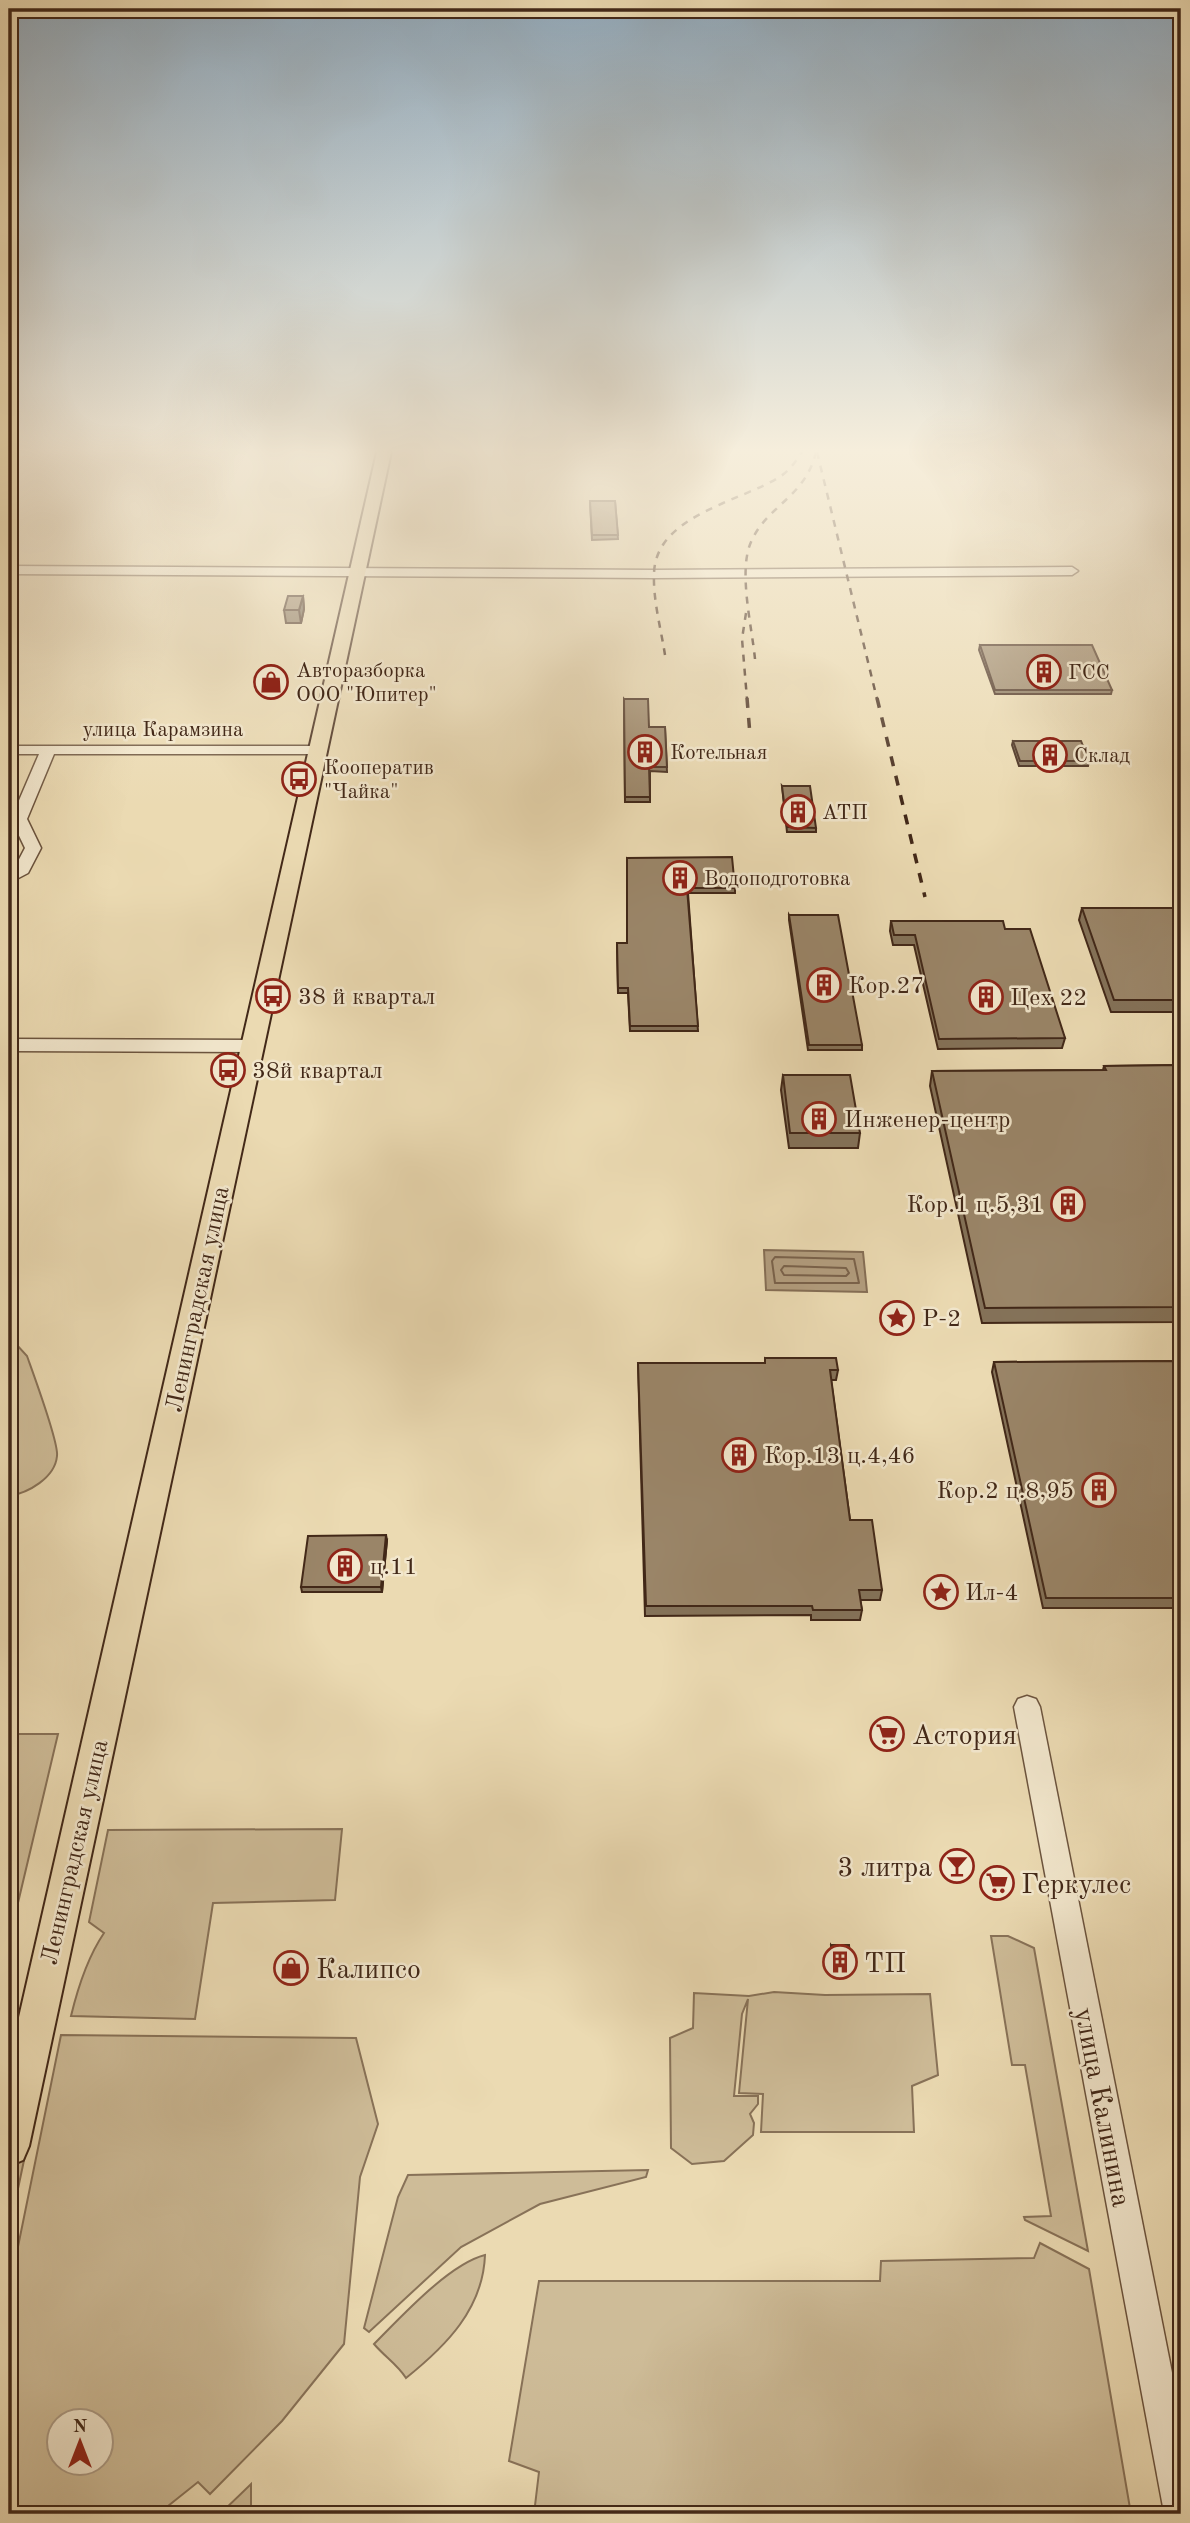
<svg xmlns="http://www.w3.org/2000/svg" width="1190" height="2523" viewBox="0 0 1190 2523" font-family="'Old Standard TT',serif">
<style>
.green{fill:#cebc98;stroke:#887258;stroke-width:2;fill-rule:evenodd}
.water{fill:#b29d7e;stroke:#856e55;stroke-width:2}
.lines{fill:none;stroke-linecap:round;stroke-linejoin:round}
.shore{stroke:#7a624b;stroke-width:2}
.minor-casing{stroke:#6c543e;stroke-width:3}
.major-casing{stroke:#422818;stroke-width:4}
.minor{fill:#f2e7cd;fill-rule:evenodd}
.major{fill:#ebdab2;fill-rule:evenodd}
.rail-far1{stroke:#422818;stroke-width:2.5;stroke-dasharray:7 7;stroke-linecap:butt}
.rail{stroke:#422818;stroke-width:3.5;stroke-dasharray:10 10;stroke-linecap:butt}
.wall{fill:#847259;stroke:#422818;stroke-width:2}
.shaded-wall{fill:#6c5d49;stroke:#422818;stroke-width:2}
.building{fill:#9a8568;stroke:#422818;stroke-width:2}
.labels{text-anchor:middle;stroke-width:5;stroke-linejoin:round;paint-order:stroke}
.far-poi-label{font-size:21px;fill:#422818;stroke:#f2e7cd;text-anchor:start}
.far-street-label{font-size:21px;fill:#422818;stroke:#f2e7cd}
.poi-label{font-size:24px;fill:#422818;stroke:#f2e7cd;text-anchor:start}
.street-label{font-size:24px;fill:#422818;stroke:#f2e7cd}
.near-poi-label{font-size:28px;fill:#422818;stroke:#f2e7cd;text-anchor:start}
.near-street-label{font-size:28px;fill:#422818;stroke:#f2e7cd}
</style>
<rect width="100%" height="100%" fill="#ebdab2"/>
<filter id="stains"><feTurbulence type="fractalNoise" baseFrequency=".00286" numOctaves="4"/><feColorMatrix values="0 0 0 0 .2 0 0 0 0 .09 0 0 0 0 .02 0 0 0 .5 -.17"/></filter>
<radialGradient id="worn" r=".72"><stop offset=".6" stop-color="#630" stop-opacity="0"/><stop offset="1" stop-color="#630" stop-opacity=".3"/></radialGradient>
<g class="green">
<path d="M 9,1342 L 17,1345 L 27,1356 C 33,1373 59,1443 57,1456 C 55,1478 28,1493 9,1496 Z"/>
<path d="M 9,1734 L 58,1734 L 12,1928 L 9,1926 L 9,1894 L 15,1891 L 9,1861 Z"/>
<path d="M 342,1829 L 335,1900 L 213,1903 L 195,2019 L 71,2016 C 78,1987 87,1958 104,1933 L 89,1922 L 108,1830 Z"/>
<path d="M 991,1936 L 1008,1936 L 1034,1948 L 1088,2251 L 1025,2220 L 1024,2217 L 1051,2216 L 1025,2065 L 1012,2065 Z"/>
<path d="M 774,1992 L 825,1995 L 930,1994 L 938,2075 L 912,2086 L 914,2132 L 761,2132 L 763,2094 L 739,2093 L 748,1999 L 742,2014 L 734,2096 L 758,2096 L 758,2104 L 750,2114 L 754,2123 L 753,2135 L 724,2161 L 692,2164 L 671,2148 L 670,2038 L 693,2028 L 694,1993 L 749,1996 Z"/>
<path d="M 51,2033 L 9,2231 L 9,2170 L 36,2045 Z"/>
<path d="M 61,2035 L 356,2038 L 378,2124 L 360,2177 L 344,2344 L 282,2421 L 210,2494 L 198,2482 L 158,2514 L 110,2514 L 31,2506 L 9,2509 L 9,2291 ZM 60,2422 L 102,2422 L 102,2464 L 60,2464 Z"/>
<path d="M 648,2170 L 646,2177 L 540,2204 L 461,2247 L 369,2332 L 364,2328 L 398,2197 L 408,2175 Z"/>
<path d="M 1040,2243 L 1089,2269 L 1131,2514 L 534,2514 L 539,2472 L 509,2461 L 539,2281 L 880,2281 L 881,2261 L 1034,2258 Z"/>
<path d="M 485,2255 C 483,2309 446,2346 406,2378 C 397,2364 385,2357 374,2344 C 401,2317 449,2264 485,2255 Z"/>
<path d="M 251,2484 L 251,2514 L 220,2514 Z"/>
</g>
<path class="water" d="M 764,1250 L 863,1252 L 867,1292 L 766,1290 Z"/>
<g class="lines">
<g class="shore">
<path d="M 775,1257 L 854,1259 L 859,1283 L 775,1283 L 772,1261 Z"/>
<path d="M 784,1266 L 846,1268 L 849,1273 L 846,1276 L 784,1275 L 781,1270 Z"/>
</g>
<g class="minor-casing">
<g id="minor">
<path d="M 9,566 L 654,570 L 1072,567 L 1078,571 L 1072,575 L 654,578 L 9,574 Z"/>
<path d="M 9,746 L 318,746 L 325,750 L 318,754 L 54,754 L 27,819 L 41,848 L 28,873 L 9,883 L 9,871 L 15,867 L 25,848 L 11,819 L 39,754 L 9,754 Z"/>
<path d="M 9,1039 L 253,1040 L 262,1046 L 253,1052 L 9,1051 Z"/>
<path d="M 1027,1696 L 1036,1699 L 1040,1707 L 1181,2418 L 1181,2514 L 1166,2514 L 1163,2507 L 1014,1707 L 1018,1699 Z"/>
</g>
</g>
<g class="major-casing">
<path id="major" d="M 377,452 L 391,452 L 29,2146 L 23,2160 L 9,2166 L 9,2061 Z"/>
</g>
<use href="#minor" class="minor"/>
<use href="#major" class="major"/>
<g class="rail-far1">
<path d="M 817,452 L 877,699"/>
<path d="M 746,613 L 742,639 L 747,699"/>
<path d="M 665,655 C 661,629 653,600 654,574 C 655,515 741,502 781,476 C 790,470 796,461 802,452"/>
<path d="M 755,659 C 752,627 738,571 751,542 C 767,505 805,498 816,452"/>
</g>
<g class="rail">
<path d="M 747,698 L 750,735"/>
<path d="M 877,698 L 925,897"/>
</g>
</g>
<g class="wall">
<path d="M 590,501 L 615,501 L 618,539 L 592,540 Z"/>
<path d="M 303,596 L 304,609 L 301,623 L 286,623 L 284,610 Z"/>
<path d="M 980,645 L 1112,690 L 1111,694 L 995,694 L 979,650 Z"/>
<path d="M 624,699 L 649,727 L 665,727 L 667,772 L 650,771 L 650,802 L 625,802 Z"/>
<path d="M 1013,741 L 1089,761 L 1088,766 L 1019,766 L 1012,745 Z"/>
<path d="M 782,786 L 816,828 L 816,832 L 787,832 Z"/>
<path d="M 627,858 L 735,888 L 735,893 L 688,893 L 698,1031 L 630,1031 L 628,993 L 618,993 L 617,943 L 627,943 Z"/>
<path d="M 1082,908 L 1181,908 L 1181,1012 L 1111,1012 L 1079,920 Z"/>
<path d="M 789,915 L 862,1045 L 862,1050 L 808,1050 L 789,920 Z"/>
<path d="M 891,921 L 1005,929 L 1065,1038 L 1062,1048 L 938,1049 L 914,945 L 893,945 L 890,931 Z"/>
<path d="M 1181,1065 L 1181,1322 L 982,1323 L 930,1086 L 932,1071 L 1103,1070 L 1104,1066 Z"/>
<path d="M 783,1075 L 860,1133 L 858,1148 L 789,1148 L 781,1090 Z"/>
<path d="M 765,1358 L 838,1370 L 836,1380 L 831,1380 L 850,1520 L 882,1590 L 880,1600 L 860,1600 L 862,1610 L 860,1620 L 811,1620 L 811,1615 L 645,1616 L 638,1363 L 765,1363 Z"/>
<path d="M 1181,1361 L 1181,1608 L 1043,1608 L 992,1372 L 994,1362 Z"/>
<path d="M 387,1540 L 382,1592 L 302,1592 L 301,1587 Z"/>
<path d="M 831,1945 L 851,1970 L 850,1975 L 833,1974 L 831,1950 Z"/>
</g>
<g class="shaded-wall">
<path d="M 303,596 L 304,609 L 301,623 L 299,610 Z"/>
<path d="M 386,1535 L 387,1540 L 382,1592 L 381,1587 Z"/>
</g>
<g class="building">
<path d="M 590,501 L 615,501 L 618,535 L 592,535 Z"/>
<path d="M 288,596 L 303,596 L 299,610 L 284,610 Z"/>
<path d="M 980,645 L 1092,645 L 1112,690 L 995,690 Z"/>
<path d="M 624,699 L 648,699 L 649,727 L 665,727 L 667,767 L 649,767 L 650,797 L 625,797 Z"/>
<path d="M 1013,741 L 1081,741 L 1089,761 L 1020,761 Z"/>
<path d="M 782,786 L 810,786 L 816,828 L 787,827 Z"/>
<path d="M 732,857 L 735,888 L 687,888 L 698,1026 L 630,1026 L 628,988 L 618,988 L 617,943 L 627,943 L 627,858 Z"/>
<path d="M 1082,908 L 1181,908 L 1181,1000 L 1114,1000 Z"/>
<path d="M 789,915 L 838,915 L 862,1045 L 809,1045 Z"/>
<path d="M 891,921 L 1003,921 L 1005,929 L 1030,929 L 1065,1038 L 939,1039 L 915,935 L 894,935 Z"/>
<path d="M 1181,1065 L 1181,1307 L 985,1308 L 932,1071 L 1106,1070 L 1104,1066 Z"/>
<path d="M 783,1075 L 850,1075 L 860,1133 L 790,1133 Z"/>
<path d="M 765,1358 L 836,1358 L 838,1370 L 830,1370 L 850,1520 L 872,1520 L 882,1590 L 859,1590 L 862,1610 L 813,1610 L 812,1606 L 646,1606 L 638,1363 L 765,1363 Z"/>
<path d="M 1181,1361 L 1181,1598 L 1046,1598 L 994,1362 Z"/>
<path d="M 386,1535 L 381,1587 L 301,1587 L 308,1536 Z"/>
<path d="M 831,1945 L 849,1945 L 851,1970 L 834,1970 Z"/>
</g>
<linearGradient id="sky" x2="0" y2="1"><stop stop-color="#92abbe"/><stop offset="0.56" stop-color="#f6eedc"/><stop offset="1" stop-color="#f6eedc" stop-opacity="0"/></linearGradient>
<rect width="1190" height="805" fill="url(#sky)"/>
<defs>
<g id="building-ring" transform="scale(1.75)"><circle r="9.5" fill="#f2e7cd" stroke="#8f2418" stroke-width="1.5"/><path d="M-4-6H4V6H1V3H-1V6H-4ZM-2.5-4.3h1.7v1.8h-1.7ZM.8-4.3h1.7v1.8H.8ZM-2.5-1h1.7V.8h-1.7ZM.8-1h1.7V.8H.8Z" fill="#8f2418"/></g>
<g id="shop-ring" transform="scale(1.75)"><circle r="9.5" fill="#f2e7cd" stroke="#8f2418" stroke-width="1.5"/><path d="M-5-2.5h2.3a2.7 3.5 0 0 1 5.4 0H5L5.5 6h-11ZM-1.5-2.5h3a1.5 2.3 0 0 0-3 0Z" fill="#8f2418"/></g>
<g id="bus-ring" transform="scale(1.75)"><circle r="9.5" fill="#f2e7cd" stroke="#8f2418" stroke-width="1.5"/><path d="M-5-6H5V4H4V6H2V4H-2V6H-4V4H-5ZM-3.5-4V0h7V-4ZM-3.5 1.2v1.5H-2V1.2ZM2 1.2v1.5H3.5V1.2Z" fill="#8f2418"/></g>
<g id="sight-ring" transform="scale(1.75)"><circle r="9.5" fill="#f2e7cd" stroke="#8f2418" stroke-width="1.5"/><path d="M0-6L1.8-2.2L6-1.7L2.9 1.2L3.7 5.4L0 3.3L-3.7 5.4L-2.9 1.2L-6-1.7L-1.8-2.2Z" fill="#8f2418"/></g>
<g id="supermarket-ring" transform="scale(1.75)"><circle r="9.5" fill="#f2e7cd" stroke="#8f2418" stroke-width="1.5"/><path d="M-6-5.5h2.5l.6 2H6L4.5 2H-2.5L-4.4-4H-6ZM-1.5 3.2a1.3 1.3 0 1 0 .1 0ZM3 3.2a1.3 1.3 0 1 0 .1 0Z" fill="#8f2418"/></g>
<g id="bar-ring" transform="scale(1.75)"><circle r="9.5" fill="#f2e7cd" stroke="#8f2418" stroke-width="1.5"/><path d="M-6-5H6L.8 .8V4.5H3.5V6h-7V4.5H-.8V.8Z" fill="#8f2418"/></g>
</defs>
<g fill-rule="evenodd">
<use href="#building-ring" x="1044" y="672"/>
<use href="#shop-ring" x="271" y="682"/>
<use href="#building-ring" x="645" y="752"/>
<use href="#building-ring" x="1050" y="755"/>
<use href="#bus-ring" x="299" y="779"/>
<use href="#building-ring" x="798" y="812"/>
<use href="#building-ring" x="680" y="878"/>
<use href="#building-ring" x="824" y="985"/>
<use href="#bus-ring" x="273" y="996"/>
<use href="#building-ring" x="986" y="997"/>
<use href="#bus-ring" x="228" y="1070"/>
<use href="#building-ring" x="819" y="1119"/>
<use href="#building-ring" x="1068" y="1204"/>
<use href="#sight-ring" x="897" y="1318"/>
<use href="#building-ring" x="739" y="1455"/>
<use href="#building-ring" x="1099" y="1490"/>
<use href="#building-ring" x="345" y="1566"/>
<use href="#sight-ring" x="941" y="1592"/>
<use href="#supermarket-ring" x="887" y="1734"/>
<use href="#bar-ring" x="957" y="1866"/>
<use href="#supermarket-ring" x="997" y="1883"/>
<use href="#building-ring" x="840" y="1962"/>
<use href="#shop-ring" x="291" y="1968"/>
</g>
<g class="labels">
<g class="far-poi-label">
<text x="296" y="677">Авторазборка<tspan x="296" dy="24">ООО "Юпитер"</tspan></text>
<text x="1068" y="679">ГСС</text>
<text x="670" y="759">Котельная</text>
<text x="1074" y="762">Склад</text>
<text x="324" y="774">Кооператив<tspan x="324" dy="24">"Чайка"</tspan></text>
<text x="822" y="819">АТП</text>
<text x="704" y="885">Водоподготовка</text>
</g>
<g class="far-street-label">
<text x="163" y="736">улица Карамзина</text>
</g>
<g class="poi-label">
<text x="848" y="993">Кор.27</text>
<text x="298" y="1004">38 й квартал</text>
<text x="1010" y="1005">Цех 22</text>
<text x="252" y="1078">38й квартал</text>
<text x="844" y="1127">Инженер-центр</text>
<text x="1044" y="1212" text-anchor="end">Кор.1 ц.5,31</text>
<text x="922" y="1326">Р-2</text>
<text x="764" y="1463">Кор.13 ц.4,46</text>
<text x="1074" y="1498" text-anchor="end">Кор.2 ц.8,95</text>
<text x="370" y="1574">ц.11</text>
<text x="965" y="1600">Ил-4</text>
</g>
<g class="street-label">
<text transform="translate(197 1299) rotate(-78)" y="8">Ленинградская улица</text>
<text transform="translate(74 1852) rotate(-77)" y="8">Ленинградская улица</text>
</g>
<g class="near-poi-label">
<text x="912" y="1744">Астория</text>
<text x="932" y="1876" text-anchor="end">3 литра</text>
<text x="1021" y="1893">Геркулес</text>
<text x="864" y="1972">ТП</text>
<text x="316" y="1978">Калипсо</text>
</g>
<g class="near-street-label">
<text transform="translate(1104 2107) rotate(79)" y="10">улица Калинина</text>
</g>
</g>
<rect width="1190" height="2523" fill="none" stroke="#ebdab2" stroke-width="35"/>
<rect x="10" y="10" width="1169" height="2502" fill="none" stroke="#422818" stroke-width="3.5"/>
<rect x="18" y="18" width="1155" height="2488" fill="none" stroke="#422818" stroke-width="2"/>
<g transform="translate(80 2442)"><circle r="33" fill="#f2e7cd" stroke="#ac9b85" stroke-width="2"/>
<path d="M0-5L12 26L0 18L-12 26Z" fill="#8f2418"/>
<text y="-10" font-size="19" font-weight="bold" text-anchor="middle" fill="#422818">N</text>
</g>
<rect width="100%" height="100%" filter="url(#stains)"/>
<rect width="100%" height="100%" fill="url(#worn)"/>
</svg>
